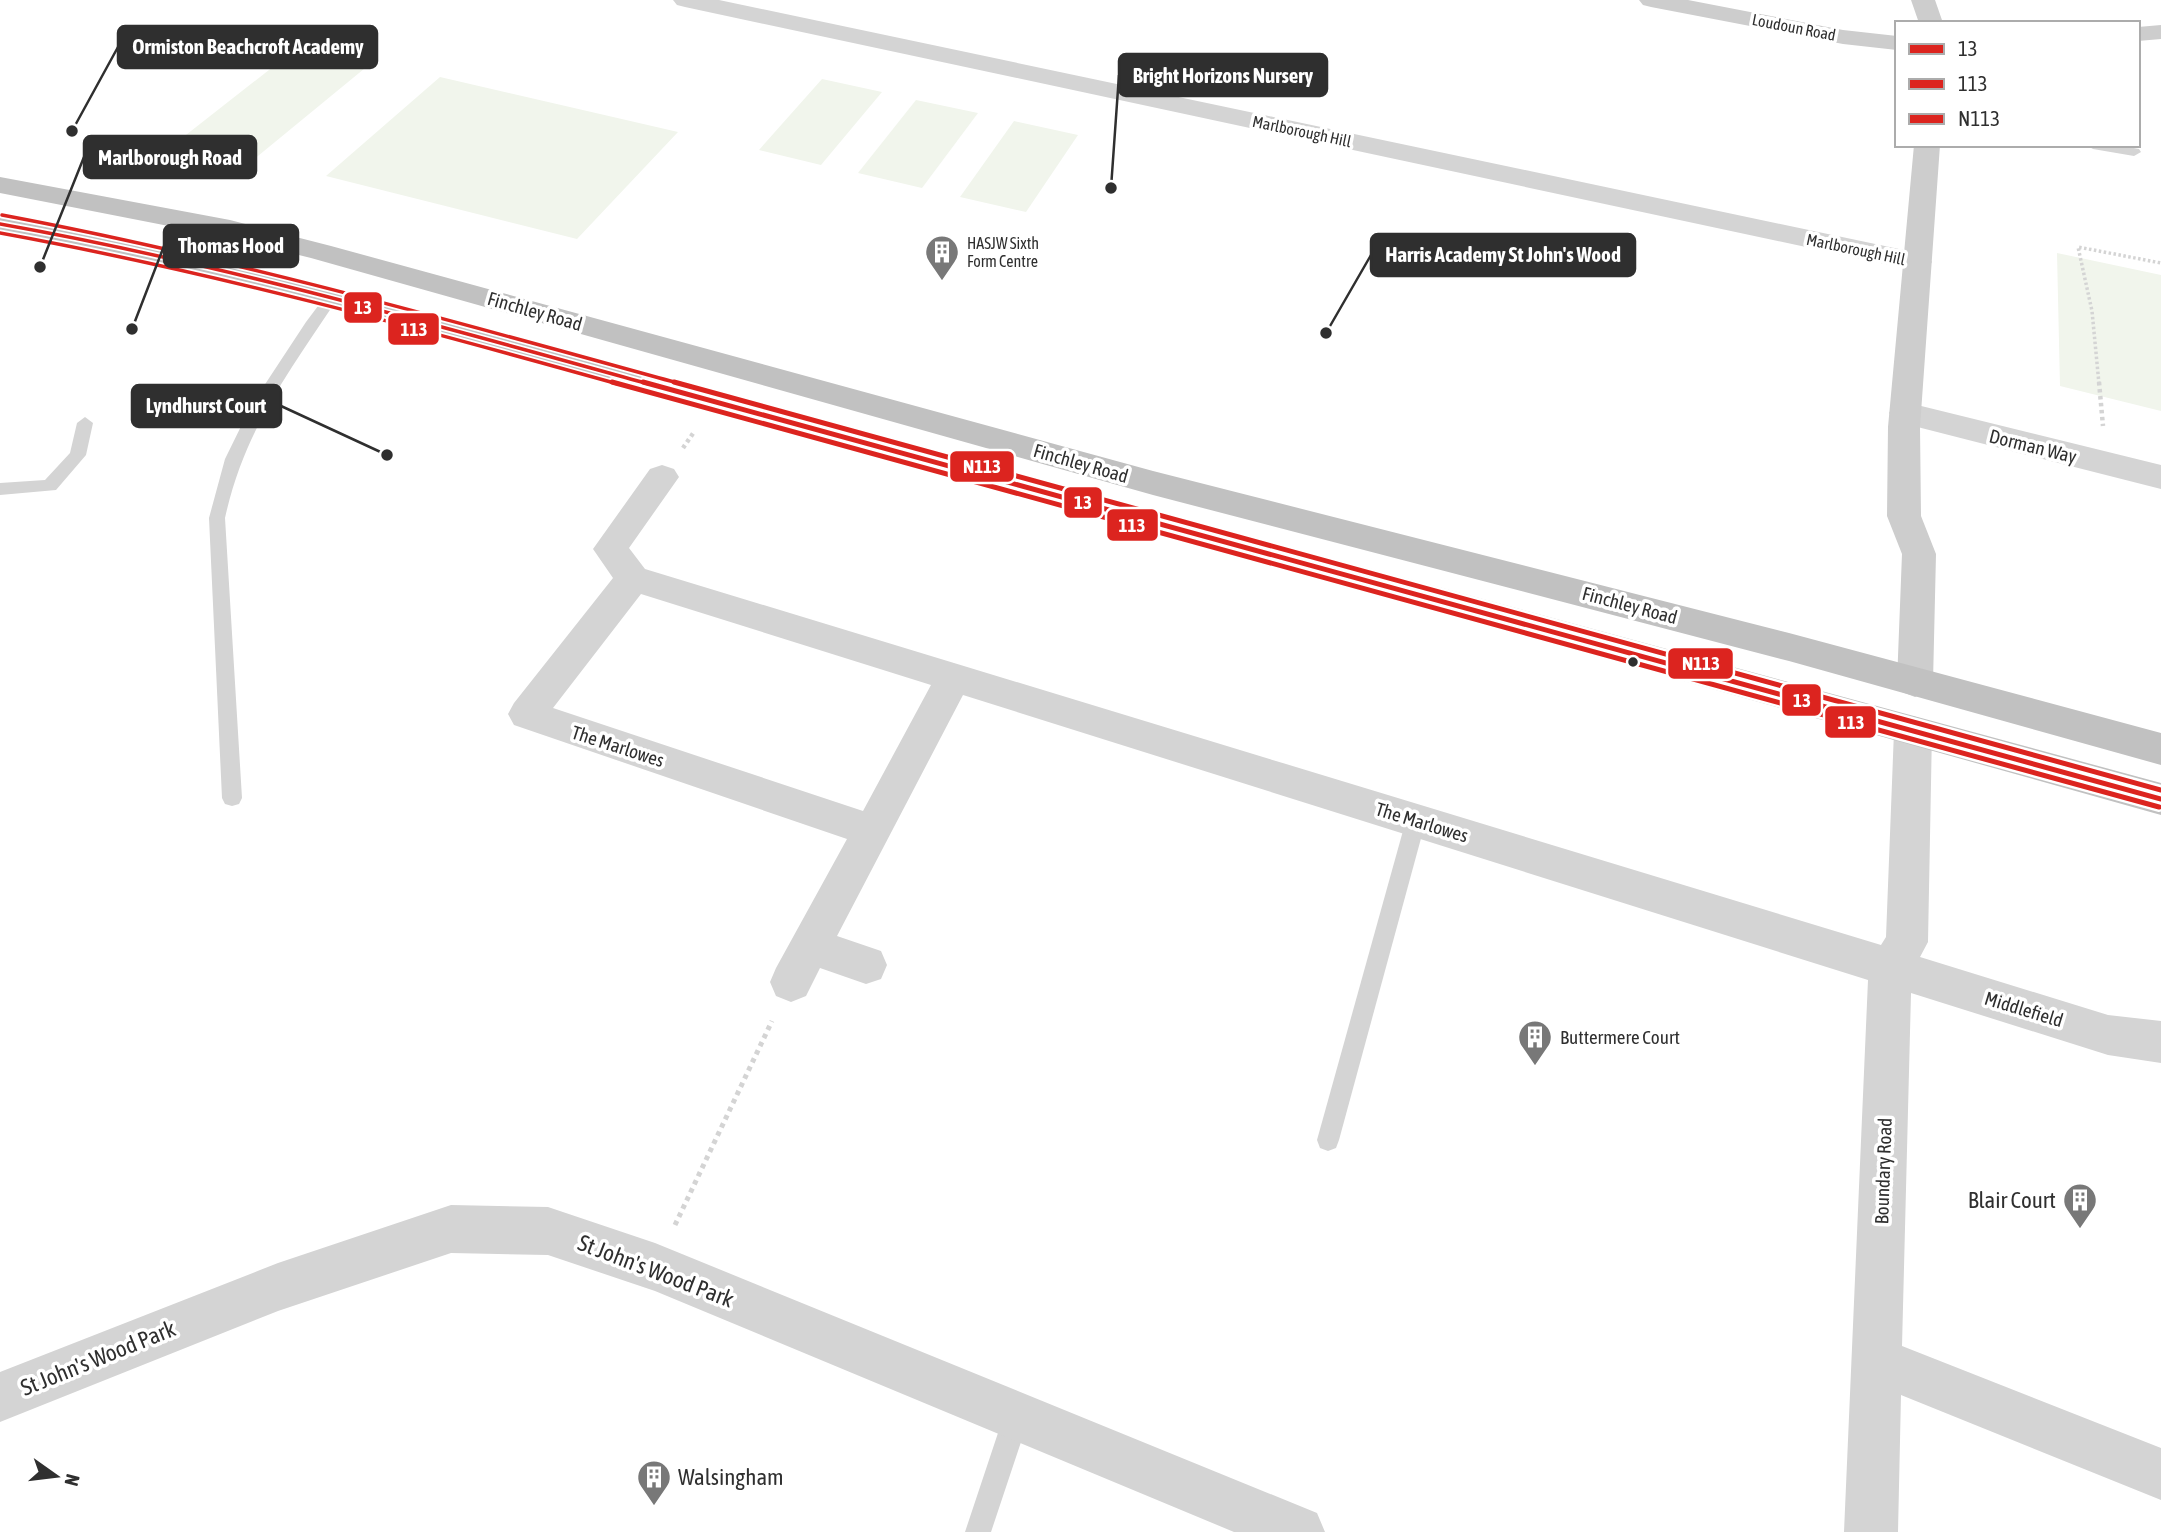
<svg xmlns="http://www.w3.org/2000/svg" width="2161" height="1532" viewBox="0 0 2161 1532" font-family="'Asap Condensed',sans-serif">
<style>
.green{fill:#f1f5ec}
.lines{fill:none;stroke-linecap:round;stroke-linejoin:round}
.path-far2{stroke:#d4d4d4;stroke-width:3.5;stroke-dasharray:2.5 2.5;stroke-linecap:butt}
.path-far1{stroke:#d4d4d4;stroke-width:4.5;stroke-dasharray:3.5 3.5;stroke-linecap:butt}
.path{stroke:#d4d4d4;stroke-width:5;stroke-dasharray:4.5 4.5;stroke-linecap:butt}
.lane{fill:#d4d4d4;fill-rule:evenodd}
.street{fill:#d4d4d4;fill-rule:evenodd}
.secondary{fill:#cdcdcd;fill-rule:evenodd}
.highway{fill:#c1c1c1;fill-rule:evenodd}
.bus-1-far1-casing{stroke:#fff;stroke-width:7}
.bus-1-casing{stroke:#fff;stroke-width:10}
.bus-2-far1-casing{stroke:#fff;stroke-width:7}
.bus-2-casing{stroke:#fff;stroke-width:10}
.bus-3-far1-casing{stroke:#fff;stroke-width:7}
.bus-3-casing{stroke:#fff;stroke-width:10}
.bus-1-far1{stroke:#dc241f;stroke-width:3.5}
.bus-1{stroke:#dc241f;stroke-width:5}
.bus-2-far1{stroke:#dc241f;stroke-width:3.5}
.bus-2{stroke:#dc241f;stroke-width:5}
.bus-3-far1{stroke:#dc241f;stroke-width:3.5}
.bus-3{stroke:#dc241f;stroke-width:5}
.bus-dot{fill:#2f2f2f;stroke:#fff;stroke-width:2.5}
.labels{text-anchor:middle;stroke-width:7;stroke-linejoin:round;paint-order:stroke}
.far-street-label{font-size:16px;fill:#2f2f2f;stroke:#fff}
.far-poi-label{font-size:16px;fill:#2f2f2f;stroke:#fff;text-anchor:start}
.street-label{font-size:19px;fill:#2f2f2f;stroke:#fff}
.poi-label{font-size:19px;fill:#2f2f2f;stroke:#fff;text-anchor:start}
.near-poi-label{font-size:23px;fill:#2f2f2f;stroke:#fff;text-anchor:end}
.near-street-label{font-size:23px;fill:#2f2f2f;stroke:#fff}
.leader{fill:none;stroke:#2f2f2f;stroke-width:2.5}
.callout-dot{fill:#2f2f2f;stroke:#fff;stroke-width:2.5}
.callout{fill:#2f2f2f;stroke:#2f2f2f;stroke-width:2.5}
.callout-label{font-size:21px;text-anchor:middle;font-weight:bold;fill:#fff}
.line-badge{stroke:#fff;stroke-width:2.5}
.badge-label{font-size:19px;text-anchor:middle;font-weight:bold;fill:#fff}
</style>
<rect width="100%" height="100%" fill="#fff"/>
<g class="green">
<path d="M 297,48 L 370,64 L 253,160 L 177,142 Z"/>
<path d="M 440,77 L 678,132 L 577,239 L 326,176 Z"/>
<path d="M 822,79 L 882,92 L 821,165 L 759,150 Z"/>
<path d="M 916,100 L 978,113 L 922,188 L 858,173 Z"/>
<path d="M 1014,121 L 1078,135 L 1026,212 L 960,197 Z"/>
<path d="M 2057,253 L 2161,275 L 2161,411 L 2060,386 Z"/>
</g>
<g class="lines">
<path class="path-far2" d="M 2099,384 L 2092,311 L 2078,247 L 2161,263"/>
<g class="path-far1">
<path d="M 2099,382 L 2103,426"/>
<path d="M 683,448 L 694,432"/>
</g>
<path class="path" d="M 675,1225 L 772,1021"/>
<g class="lane">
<path d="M 2086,145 L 2118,145 L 2139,149 L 2141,152 L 2134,156 L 2093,149 Z"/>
<path d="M 329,296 L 336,301 C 288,373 244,431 225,518 L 242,798 L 239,804 L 232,806 L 225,804 L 222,798 L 209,518 L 225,459 L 252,404 L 306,322 L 324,298 Z"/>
<path d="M 85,417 L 93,423 L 86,455 L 56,490 L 0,495 L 0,483 L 45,480 L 70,453 L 77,423 Z"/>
<path d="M 1416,812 L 1423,814 L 1426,820 L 1339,1140 L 1336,1148 L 1328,1151 L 1320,1148 L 1317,1140 L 1406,820 L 1409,814 Z"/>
<path d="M 1017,1402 L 1026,1406 L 1030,1415 L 991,1532 L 965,1532 L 1004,1415 L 1008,1406 Z"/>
</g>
<g class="street">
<path d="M 673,0 L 719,0 L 1918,253 L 1928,256 L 1932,262 L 1928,268 L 1918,271 L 685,7 L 677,5 Z"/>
<path d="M 1905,402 L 2161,465 L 2161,489 L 1894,421 L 1889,413 L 1894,405 Z"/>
<path d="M 662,465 L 674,469 L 679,477 L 629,548 L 645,569 L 1881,945 L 1886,937 L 1894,731 L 1900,720 L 1913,716 L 1926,720 L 1932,731 L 1928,942 L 1920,957 L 2108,1015 L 2161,1021 L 2161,1063 L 2108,1055 L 1911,993 L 1902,1346 L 2161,1448 L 2161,1500 L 1901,1395 L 1898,1532 L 1844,1532 L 1868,980 L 963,695 L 837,936 L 881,951 L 887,965 L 881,979 L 866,984 L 820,968 L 806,996 L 791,1002 L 776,996 L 770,982 L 776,968 L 847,839 L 514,725 L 508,714 L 514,703 L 613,578 L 593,549 L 650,469 ZM 641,594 L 931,685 L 863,811 L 553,708 Z"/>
<path d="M 451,1205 L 548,1207 L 655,1243 L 1317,1513 L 1325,1532 L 1234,1532 L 655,1291 L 548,1255 L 451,1253 L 278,1311 L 0,1422 L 0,1372 L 278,1263 Z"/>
</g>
<g class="secondary">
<path d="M 1639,0 L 1688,0 L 1843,30 L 1897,36 L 1897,50 L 1843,44 L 1651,7 L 1643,5 Z"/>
<path d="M 1911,0 L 1935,0 L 1943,23 L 1919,23 Z"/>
<path d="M 2161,25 L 2161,39 L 2138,41 L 2138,27 Z"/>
<path d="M 1914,145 L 1940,145 L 1920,427 L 1921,516 L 1936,554 L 1933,682 L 1928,692 L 1915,697 L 1902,692 L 1897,682 L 1902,554 L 1887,516 L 1888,427 Z"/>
</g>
<g class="highway">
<path d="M 0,177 L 230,220 L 331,246 L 1153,471 L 1789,633 L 2161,733 L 2161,765 L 1789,661 L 1153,495 L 311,258 L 230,238 L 0,193 Z"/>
<path d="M 0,215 L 118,236 L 487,329 L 2161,783 L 2161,815 L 1146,530 L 484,348 L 118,254 L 0,233 Z"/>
</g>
<g class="bus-1-far1-casing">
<path id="bus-1-far1" d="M 0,224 C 219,263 435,325 649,384"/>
</g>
<g class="bus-1-casing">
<path id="bus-1" d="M 643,382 L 2161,799"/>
</g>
<g class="bus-2-far1-casing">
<path id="bus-2-far1" d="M 0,233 C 208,271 414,327 618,384"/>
</g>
<g class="bus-2-casing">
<path id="bus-2" d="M 612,382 L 2159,807"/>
</g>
<g class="bus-3-far1-casing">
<path id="bus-3-far1" d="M 2,215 C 231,258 456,322 681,384"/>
</g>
<g class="bus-3-casing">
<path id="bus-3" d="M 674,382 L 2161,790"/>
</g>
<use href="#bus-1-far1" class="bus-1-far1"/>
<use href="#bus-1" class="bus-1"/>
<use href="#bus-2-far1" class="bus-2-far1"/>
<use href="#bus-2" class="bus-2"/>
<use href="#bus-3-far1" class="bus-3-far1"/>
<use href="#bus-3" class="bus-3"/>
</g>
<defs>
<g id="building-pin" transform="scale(1.75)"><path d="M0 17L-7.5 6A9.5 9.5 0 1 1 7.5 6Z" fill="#787878" stroke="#fff"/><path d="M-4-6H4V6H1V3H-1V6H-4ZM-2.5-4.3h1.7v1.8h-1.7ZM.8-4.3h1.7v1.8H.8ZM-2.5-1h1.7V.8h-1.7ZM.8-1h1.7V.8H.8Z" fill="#fff"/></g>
</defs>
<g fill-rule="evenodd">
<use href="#building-pin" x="942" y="252"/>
<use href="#building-pin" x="1535" y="1037"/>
<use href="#building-pin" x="2080" y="1200"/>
<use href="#building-pin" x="654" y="1477"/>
</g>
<circle class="bus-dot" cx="1633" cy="662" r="6"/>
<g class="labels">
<g class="far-street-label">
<text transform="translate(1794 27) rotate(11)" y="6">Loudoun Road</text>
<text transform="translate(1302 131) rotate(12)" y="6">Marlborough Hill</text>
<text transform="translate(1856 249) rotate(12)" y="6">Marlborough Hill</text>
</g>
<g class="far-poi-label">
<text x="967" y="249">HASJW Sixth<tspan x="967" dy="18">Form Centre</tspan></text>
</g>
<g class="street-label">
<text transform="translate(535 311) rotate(16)" y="7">Finchley Road</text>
<text transform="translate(2033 446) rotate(14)" y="7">Dorman Way</text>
<text transform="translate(1081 463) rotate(16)" y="7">Finchley Road</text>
<text transform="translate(1630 605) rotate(15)" y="7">Finchley Road</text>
<text transform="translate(618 746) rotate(18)" y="7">The Marlowes</text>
<text transform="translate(1422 822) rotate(17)" y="7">The Marlowes</text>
<text transform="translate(2024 1009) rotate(17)" y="7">Middlefield</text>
<text transform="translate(1883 1171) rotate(-88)" y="7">Boundary Road</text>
</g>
<g class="poi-label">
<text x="1560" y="1044">Buttermere Court</text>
</g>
<g class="near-poi-label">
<text x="2056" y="1208">Blair Court</text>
<text x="678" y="1485" text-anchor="start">Walsingham</text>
</g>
<g class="near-street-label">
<text transform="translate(656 1271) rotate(21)" y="8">St John's Wood Park</text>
<text transform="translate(98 1358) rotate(-22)" y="8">St John's Wood Park</text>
</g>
</g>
<path class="leader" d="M72 131L118 47M1111 188L1119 75M40 267L84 157M132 329L164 246M1326 333L1371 255M387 455L281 406"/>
<g class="callout-dot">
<circle cx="72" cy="131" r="7"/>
<circle cx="1111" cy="188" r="7"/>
<circle cx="40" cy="267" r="7"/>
<circle cx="132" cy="329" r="7"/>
<circle cx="1326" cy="333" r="7"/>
<circle cx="387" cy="455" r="7"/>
</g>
<g class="callout">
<rect x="118" y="26" width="259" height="42" rx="7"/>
<rect x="1119" y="54" width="208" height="42" rx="7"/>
<rect x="84" y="136" width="172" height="42" rx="7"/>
<rect x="164" y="225" width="134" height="42" rx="7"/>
<rect x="1371" y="234" width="264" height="42" rx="7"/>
<rect x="132" y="385" width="149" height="42" rx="7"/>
</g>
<g class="callout-label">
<text x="248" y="54">Ormiston Beachcroft Academy</text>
<text x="1223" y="83">Bright Horizons Nursery</text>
<text x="170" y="165">Marlborough Road</text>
<text x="231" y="253">Thomas Hood</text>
<text x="1503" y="262">Harris Academy St John's Wood</text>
<text x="206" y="413">Lyndhurst Court</text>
</g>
<g class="line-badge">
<rect x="343" y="291" width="40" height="33" rx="7" fill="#dc241f"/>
<rect x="387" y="312" width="53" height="34" rx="7" fill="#dc241f"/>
<rect x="949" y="450" width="66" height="33" rx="7" fill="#dc241f"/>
<rect x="1063" y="486" width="40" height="33" rx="7" fill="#dc241f"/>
<rect x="1106" y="508" width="53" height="34" rx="7" fill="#dc241f"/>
<rect x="1667" y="647" width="67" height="33" rx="7" fill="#dc241f"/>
<rect x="1781" y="683" width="41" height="34" rx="7" fill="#dc241f"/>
<rect x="1824" y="705" width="53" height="34" rx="7" fill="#dc241f"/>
</g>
<g class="badge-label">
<text x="363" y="314">13</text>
<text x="414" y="336">113</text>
<text x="982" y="473">N113</text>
<text x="1083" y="509">13</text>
<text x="1132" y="532">113</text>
<text x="1701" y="670">N113</text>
<text x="1802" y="707">13</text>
<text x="1851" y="729">113</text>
</g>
<rect x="1895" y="21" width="245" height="126" fill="#ffffff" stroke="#acacac" stroke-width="2"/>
<rect x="1909" y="44" width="35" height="10" fill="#dc241f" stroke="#acacac" stroke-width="2"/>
<text x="1958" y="56" font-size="21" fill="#2f2f2f">13</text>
<rect x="1909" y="79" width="35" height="10" fill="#dc241f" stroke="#acacac" stroke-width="2"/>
<text x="1958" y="91" font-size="21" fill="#2f2f2f">113</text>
<rect x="1909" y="114" width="35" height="10" fill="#dc241f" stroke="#acacac" stroke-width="2"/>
<text x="1958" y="126" font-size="21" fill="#2f2f2f">N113</text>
<g transform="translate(56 1476) rotate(104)" stroke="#ffffff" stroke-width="5" paint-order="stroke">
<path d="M0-5L12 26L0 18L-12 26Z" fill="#2f2f2f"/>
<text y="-10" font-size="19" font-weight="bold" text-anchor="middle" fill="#2f2f2f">N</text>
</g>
</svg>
